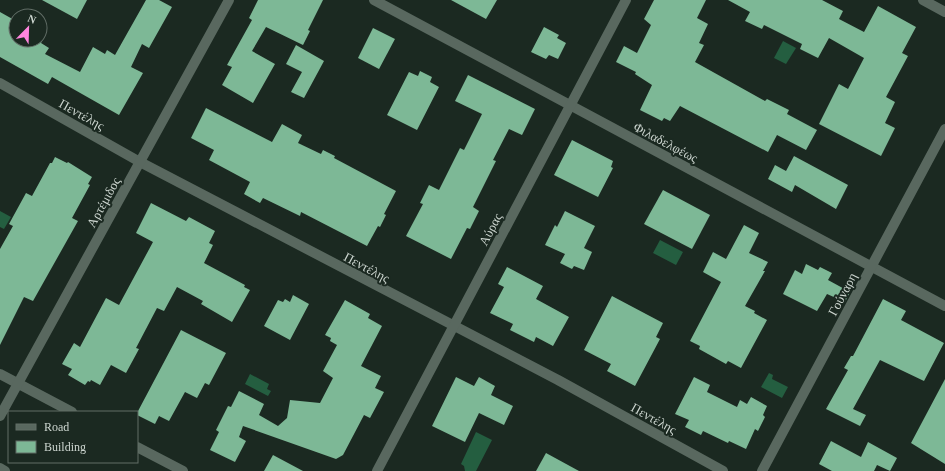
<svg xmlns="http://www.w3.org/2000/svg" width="945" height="471" viewBox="0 0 945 471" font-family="Georgia,serif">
	<rect width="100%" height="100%" fill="#1b2921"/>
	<g fill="#245e40">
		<path d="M783 41 796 48 786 64 774 58Z"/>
		<path d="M0 211 11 217 4 229 0 227Z"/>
		<path d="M660 240 683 252 676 265 653 253Z"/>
		<path d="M769 373 773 375 772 379 788 387 782 398 761 387Z"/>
		<path d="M250 374 269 384 267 389 271 391 268 396 245 384Z"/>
		<path d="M476 432 492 440 476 471H465L464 466 461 464Z"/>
	</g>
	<g fill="#7db896">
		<path d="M42 0H87L77 19Z"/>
		<path d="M146 0H159L172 7 149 48 142 44 131 67 143 73 119 115 52 77 48 84 0 57V12L16 21V40H40V35L44 37 41 43 49 48 45 54 80 72 93 47 105 54 107 50 115 55Z"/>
		<path d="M258 0H323L308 30 310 31 303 45 266 27 252 51 275 64 253 103 222 85 232 67 227 65 252 20 249 18Z"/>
		<path d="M451 0H497L486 19Z"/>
		<path d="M654 0H706L697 18 708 24 699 43 704 45 695 62 765 101 767 99 789 110 787 114 817 130 806 150 777 135 768 152 680 106 670 121 664 118 662 121 640 110 652 85 635 74 636 72 616 62 624 46 637 53 651 25 644 19Z"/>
		<path d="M728 0H822L843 11 839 19 864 32 878 6 916 27 902 53 908 56 886 97 895 102 885 123 895 128 881 156 819 124 839 84 848 89 864 58 829 38 818 58 800 49 802 44 764 25 762 29 745 21 750 12Z"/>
		<path d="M544 27 559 35 557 38 566 43 558 59 549 55 546 59 531 52Z"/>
		<path d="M373 28 395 39 379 69 358 58Z"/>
		<path d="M296 45 324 61 304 98 291 92 302 72 286 64Z"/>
		<path d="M420 71 432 77 430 82 439 87 417 130 387 115 409 72 418 76Z"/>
		<path d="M468 75 535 109 522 135 509 129 493 160 496 161 473 207 479 211 470 229 467 228 451 259 406 236 423 204 420 203 429 185 439 190 460 148 464 150 482 114 455 101Z"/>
		<path d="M206 108 272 142 282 124 302 135 298 143 321 154 323 150 335 156 334 158 396 191 384 214 386 215 380 227 378 226 367 246 301 212 300 216 263 198 260 203 244 194 250 182 209 160 214 150 191 138Z"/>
		<path d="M572 140 613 161 611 167 613 168 598 197 554 175Z"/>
		<path d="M794 156 848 185 836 209 795 185 792 192 768 179 775 165 786 171Z"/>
		<path d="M55 157 67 163 68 162 92 177 88 184 90 185 72 218 78 221 33 301 24 297 0 345V249L13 226 9 224 26 193 32 196 50 163H52Z"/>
		<path d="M663 190 710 215 692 249 644 224Z"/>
		<path d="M151 203 186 221 189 217 215 231 209 243 213 245 204 263 245 285 244 287 250 290 232 322 201 304 203 301 177 287 164 311 157 308 136 348 139 349 126 373 111 365 100 385 91 380 90 382 88 381 85 385 68 375 72 369 62 364 74 343 80 347 106 298 119 305 153 242 136 233Z"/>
		<path d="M565 211 595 226 584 248 592 252 584 270 574 266 572 269 560 263 565 254 545 245 555 225 557 227Z"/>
		<path d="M744 225 759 233 749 253 768 262 763 271H765L745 306 755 311 754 313 767 320 741 368 728 361 726 364 699 349 700 346 690 341 721 282 703 272 713 252 726 259Z"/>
		<path d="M806 264 818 270 820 267 832 273 828 280 850 292 845 302 827 294 817 311 783 294 795 270 802 274Z"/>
		<path d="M507 267 543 286 536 299 569 317 553 346 536 337 534 342 510 330 513 324 490 313 504 287 498 284Z"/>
		<path d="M293 295 309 304 290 340 264 326 278 300 283 302 285 299 290 302Z"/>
		<path d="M612 296 663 323 656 337 660 339 635 386 607 371 611 364 584 350Z"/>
		<path d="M883 299 906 311 901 320 944 343 924 381 880 360 853 409 866 415 860 426 826 409 848 370 844 368 851 356H853Z"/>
		<path d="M345 300 370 314 368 318 382 326 361 366 381 376 375 388 384 392 370 418 364 415 343 455 336 459 243 426 239 437 246 441 235 462 210 450 219 432 216 430 228 406 231 407 239 391 264 404 259 415 278 426 287 418 290 400 320 403 333 378 323 371 337 345 330 341 331 338 325 335Z"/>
		<path d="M181 330 226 353 209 385 205 383 197 398 185 392 169 421 159 416 155 424 137 415V413Z"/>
		<path d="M456 377 474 386 479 377 495 386 491 395 513 406 504 425 479 413 465 442 432 426Z"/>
		<path d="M694 377 710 385 707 392 737 407 740 400 747 404 751 397 767 406 763 415 765 417 758 431 755 429 746 449 729 441 728 443 703 431 701 435 685 427 689 420 675 414Z"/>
		<path d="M945 379V464L911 443Z"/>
		<path d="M831 441 861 457 868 442 897 458 890 471 877 465 874 471H832L819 464Z"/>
		<path d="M546 453 579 471H536Z"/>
		<path d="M273 455 303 471H264Z"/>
	</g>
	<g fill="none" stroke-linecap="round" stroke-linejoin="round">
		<g stroke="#59685f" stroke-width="10">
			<path d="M374 0 945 306"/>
			<path d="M923 0 945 12"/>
			<path d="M0 83 140 162 558 380 723 471"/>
			<path d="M0 374 72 412"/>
			<path d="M0 416 229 0"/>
			<path d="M137 447 183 471"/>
			<path d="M0 468 5 471"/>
			<path d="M377 471 626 0"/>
			<path d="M762 471 945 129"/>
		</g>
	</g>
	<g text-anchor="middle" stroke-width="4" stroke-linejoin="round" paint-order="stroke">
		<g font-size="13" fill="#ccd5cf" stroke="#1b2921">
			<text transform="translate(82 114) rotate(29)" y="5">Πεντέλης</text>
			<text transform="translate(666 142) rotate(28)" y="5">Φιλαδελφέως</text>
			<text transform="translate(103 202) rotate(-61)" y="5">Αρτέμιδος</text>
			<text transform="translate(490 229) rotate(-62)" y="5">Αύρας</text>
			<text transform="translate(367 267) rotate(28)" y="5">Πεντέλης</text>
			<text transform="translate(842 294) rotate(-62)" y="5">Γούναρη</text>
			<text transform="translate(654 418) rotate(29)" y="5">Πεντέλης</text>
		</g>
	</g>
	<rect x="8" y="411" width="130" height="52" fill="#1b2921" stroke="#626e67"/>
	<rect x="16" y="424" width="20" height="6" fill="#59685f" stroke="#626e67"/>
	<text x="44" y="431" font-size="12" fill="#ccd5cf">Road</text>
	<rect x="16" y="441" width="20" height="12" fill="#7db896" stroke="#626e67"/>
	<text x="44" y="451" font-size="12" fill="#ccd5cf">Building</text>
	<g transform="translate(28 28) rotate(23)"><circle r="19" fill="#1b2921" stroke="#626e67"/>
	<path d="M0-3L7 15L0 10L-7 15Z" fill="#ff85de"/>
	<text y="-6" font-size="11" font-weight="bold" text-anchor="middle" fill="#ccd5cf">N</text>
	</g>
</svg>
